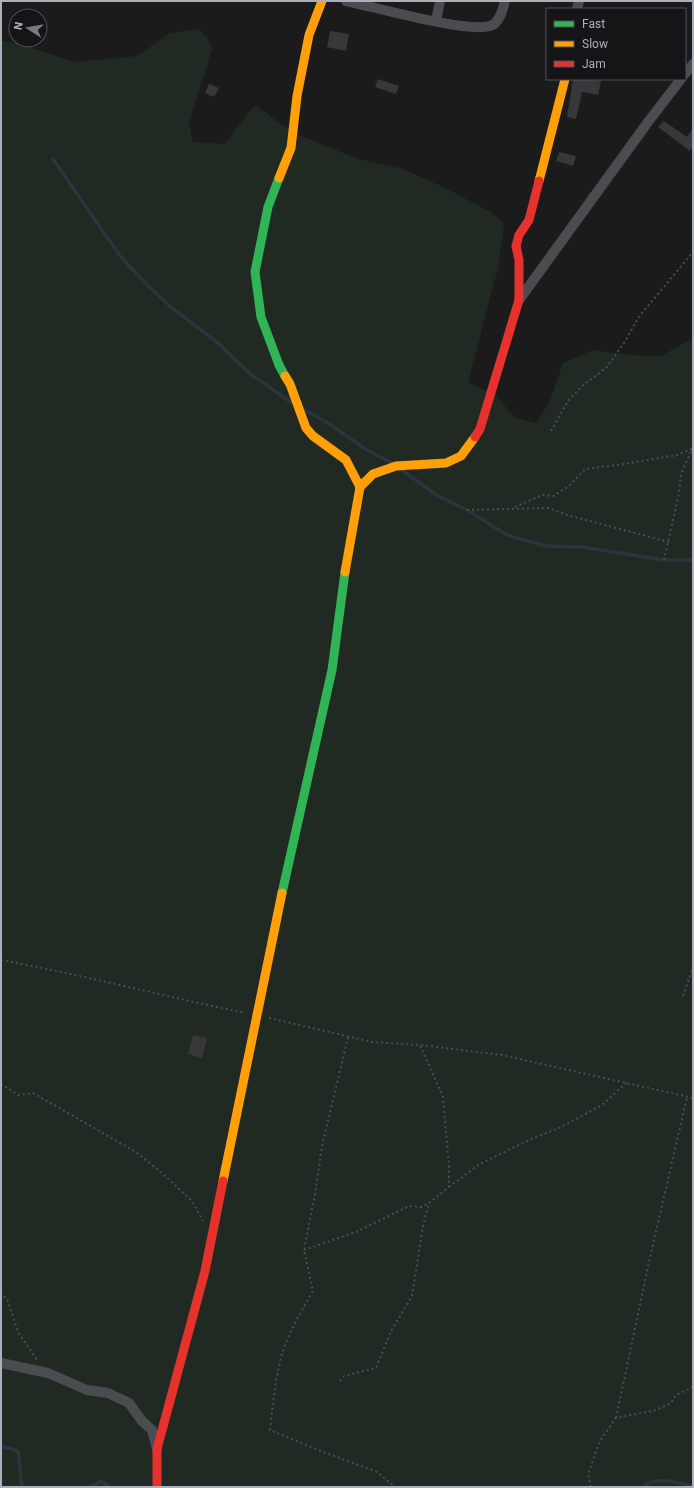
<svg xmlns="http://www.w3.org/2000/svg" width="694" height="1488" viewBox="0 0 694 1488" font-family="Roboto,sans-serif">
	<rect width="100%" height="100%" fill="#1b1b1c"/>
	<path fill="#212923" d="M200 29 213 47 189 123 193 142 224 144 255 105 294 133 358 159 403 169 443 187 491 212 504 224 499 264 468 382 495 395 516 418 536 423 549 403 563 363 593 350 629 355 661 356 693 338V1487H1V41L16 43 75 62 137 56 170 33Z"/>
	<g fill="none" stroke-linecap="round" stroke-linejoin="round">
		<g stroke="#2d343e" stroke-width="3.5">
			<path d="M53 159 120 256 146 284 171 307 219 344 250 374 291 402"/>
			<path d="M303 409 331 425 365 449 392 463"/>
			<path d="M402 470 438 496 467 510 507 535 545 546 582 547 664 560H693"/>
			<path d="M1 1446 18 1451 22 1487"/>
			<path d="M90 1487 101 1481 110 1487"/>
			<path d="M644 1487C655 1475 679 1482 693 1487"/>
		</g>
	</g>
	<g fill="#38383a">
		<path d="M330 31 349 34 346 51 327 47Z"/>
		<path d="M378 79 399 86 396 94 375 87Z"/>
		<path d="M573 79H592L601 81 598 95 582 92 576 119 567 117Z"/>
		<path d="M209 84 219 88 214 97 205 93Z"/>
		<path d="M664 121 687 137 693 128V146L690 151 658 127Z"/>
		<path d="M559 152 576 156 573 166 556 161Z"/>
		<path d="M193 1035 207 1038 202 1058 188 1054Z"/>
	</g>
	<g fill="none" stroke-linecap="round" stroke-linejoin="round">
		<g stroke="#4c4c51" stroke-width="2" stroke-dasharray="2 3" stroke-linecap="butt">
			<path d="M551 431 568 401 582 386 607 367 626 340 638 318 693 252"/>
			<path d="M515 507 542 495 553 496 569 486 585 469 624 464 677 455 692 449"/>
			<path d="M467 510 549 508 567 515 669 542"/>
			<path d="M664 560 679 493 681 474 693 447"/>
			<path d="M1 960C83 975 163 996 245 1013"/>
			<path d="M683 996 693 967"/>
			<path d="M269 1018 372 1042 420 1045 502 1055 693 1098"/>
			<path d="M348 1037 322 1146 315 1194 304 1250 313 1291C301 1311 289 1332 282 1354 275 1379 273 1404 270 1430L313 1448 377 1472 395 1487"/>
			<path d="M1 1084 18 1095 33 1093 136 1152 162 1173 192 1201 203 1221"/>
			<path d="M449 1187 478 1165 531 1139 559 1128 602 1105 626 1083"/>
			<path d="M304 1250 356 1232 409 1206 421 1207 429 1203 449 1187V1167L443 1097 420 1045"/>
			<path d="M1 1292 8 1301 18 1332 37 1360"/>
			<path d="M340 1381 344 1376 376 1368 391 1331 412 1296 423 1226 429 1203"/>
			<path d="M616 1418 649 1262 687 1097"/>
			<path d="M591 1487 588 1474 600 1441 616 1418 656 1410 671 1403 676 1395 693 1387"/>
		</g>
		<g stroke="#4b4c4f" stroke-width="10">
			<path d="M346 1C375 7 466 33 490 26 499 24 503 9 505 1"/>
			<path d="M577 9 579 1"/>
			<path d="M436 21 440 1"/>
			<path d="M685 74 693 64"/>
			<path d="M519 300 648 122 681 79"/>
			<path d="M1 1363 48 1373 87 1390 108 1393 129 1403 142 1421 152 1430 157 1449"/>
		</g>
		<g stroke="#30b455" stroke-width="9">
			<path d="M279 178 268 207 255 272 261 317 279 365 285 376"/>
			<path d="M282 893 332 670 345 572"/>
		</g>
		<g stroke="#ff9f0a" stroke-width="9">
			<path d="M279 178 291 148 297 96 309 35 322 1"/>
			<path d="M539 181 565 79"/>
			<path d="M285 376 290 384 306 428 313 436 346 460 360 487"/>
			<path d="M345 572 360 487 373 474 396 466 446 463 461 456 475 437"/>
			<path d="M223 1181 282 893"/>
		</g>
		<g stroke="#e5322d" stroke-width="9">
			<path d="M475 437 480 429 519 300V260L516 246 519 235 529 220 539 181"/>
			<path d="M157 1487V1449L205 1271 223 1181"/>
		</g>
	</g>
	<rect width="694" height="1488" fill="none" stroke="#acafbc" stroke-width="4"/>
	<rect x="546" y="8" width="140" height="72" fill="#151518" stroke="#51535a"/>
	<rect x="554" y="21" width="20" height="6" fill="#30b455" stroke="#51535a"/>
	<text x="582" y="28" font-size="12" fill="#acafbc">Fast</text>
	<rect x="554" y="41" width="20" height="6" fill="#ff9f0a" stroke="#51535a"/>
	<text x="582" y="48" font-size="12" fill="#acafbc">Slow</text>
	<rect x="554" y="61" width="20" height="6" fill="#e5322d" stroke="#51535a"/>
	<text x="582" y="68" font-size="12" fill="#acafbc">Jam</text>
	<g transform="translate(28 28) rotate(282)"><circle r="19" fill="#151518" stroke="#51535a"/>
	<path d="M0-3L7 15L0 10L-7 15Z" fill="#797b84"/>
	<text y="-6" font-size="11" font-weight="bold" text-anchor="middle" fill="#acafbc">N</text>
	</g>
</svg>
